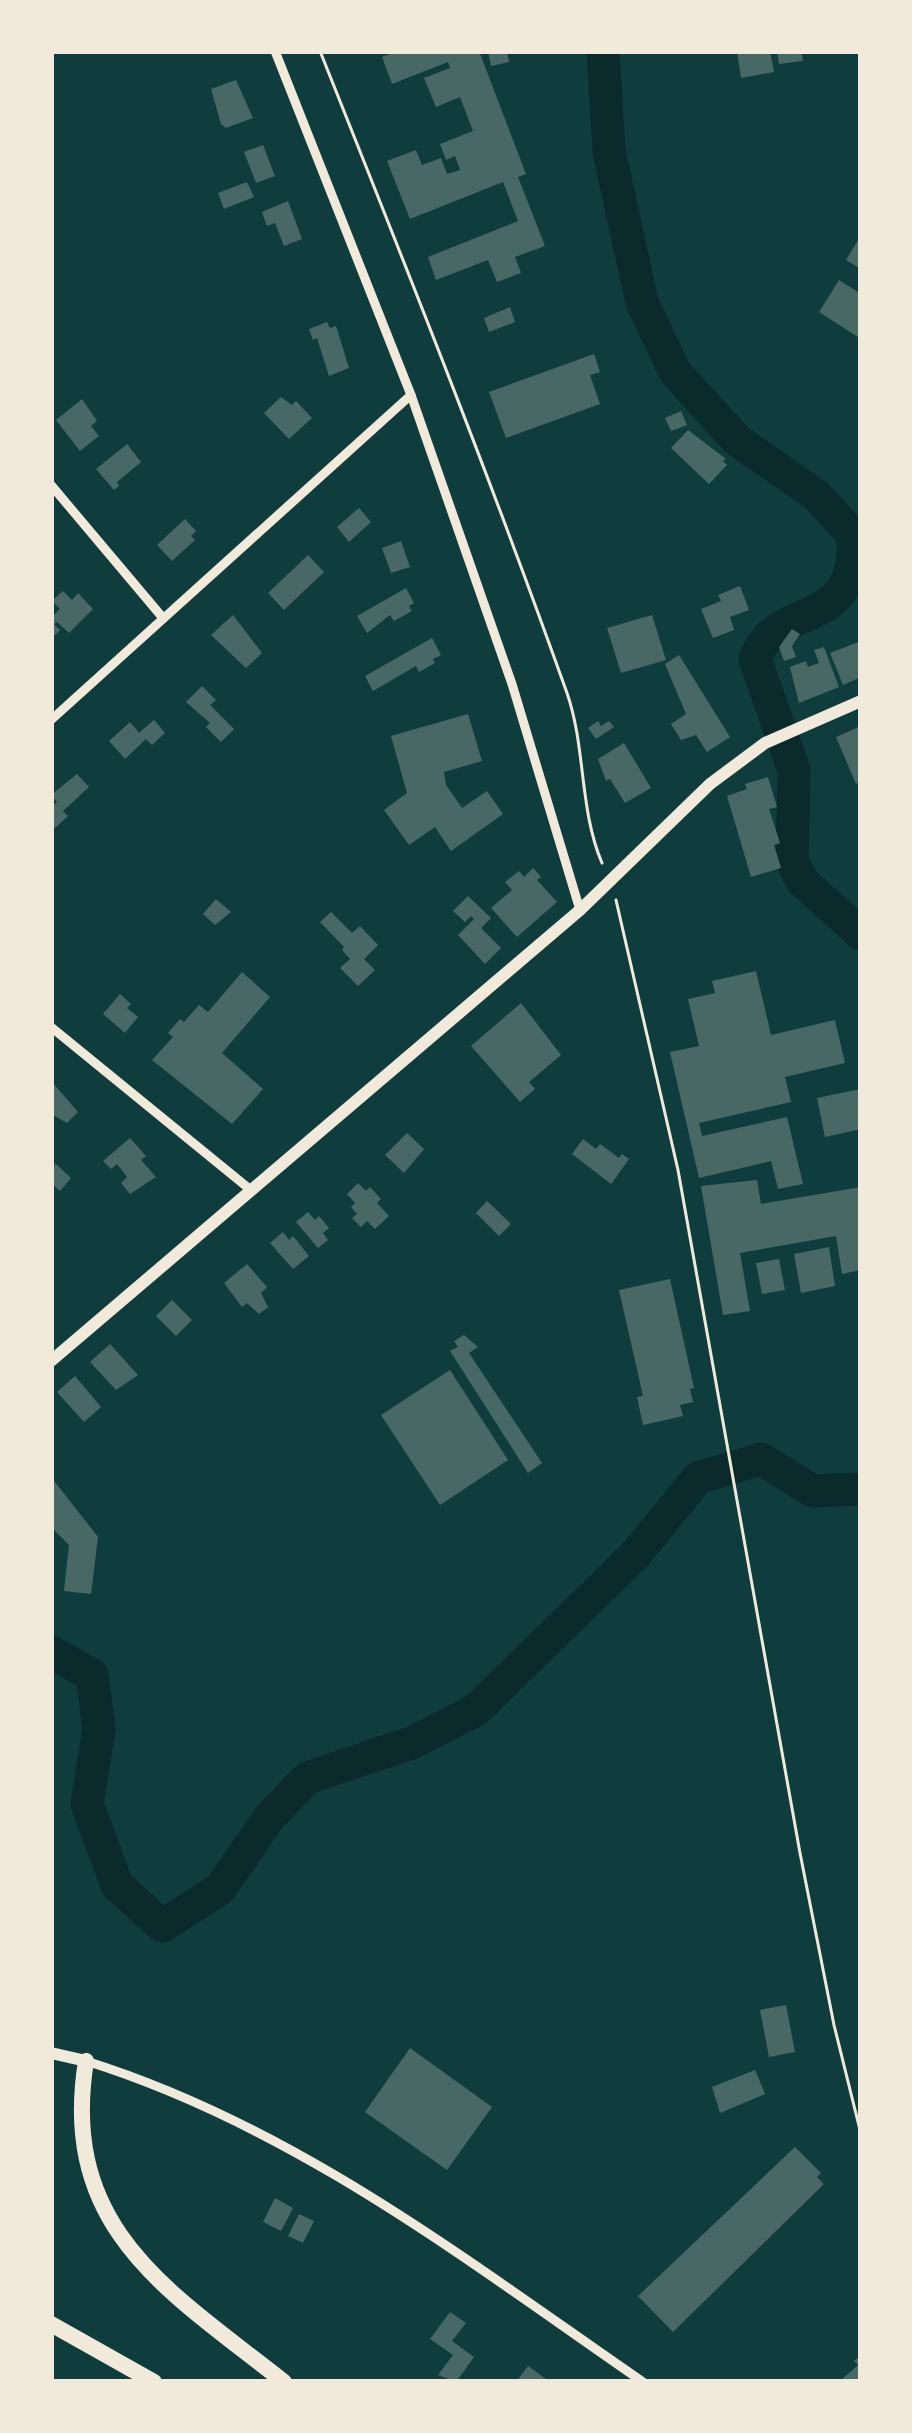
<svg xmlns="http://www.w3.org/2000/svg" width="912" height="2433" viewBox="0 0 912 2433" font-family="Raleway,sans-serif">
	<rect width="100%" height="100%" fill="#0f3d3e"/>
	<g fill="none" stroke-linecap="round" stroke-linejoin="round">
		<g stroke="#0a2a2b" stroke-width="33">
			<path d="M603 51 609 151 642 302 675 372 738 441 816 495 853 535C858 636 777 597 755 659L794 770 792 861 802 881 861 934"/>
			<path d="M51 1652 92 1675 99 1729 87 1804 117 1885 162 1926 220 1889 269 1818 307 1778 414 1742 476 1710 635 1555 698 1478 761 1459 813 1491 861 1489"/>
		</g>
	</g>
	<g fill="#486865">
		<path d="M398 51H479L526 174 518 177 545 246 515 257 521 273 497 282 488 260 436 280 428 257 518 221 503 182 410 219 387 161 416 150 422 165 441 158 447 174 460 170 455 156 446 160 440 144 473 131 460 97 436 107 424 78 450 68 448 62 392 84 382 57Z"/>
		<path d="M488 51H507L509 62 491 66Z"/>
		<path d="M737 51H770L774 72 741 78Z"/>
		<path d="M777 51H801L803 61 779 64Z"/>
		<path d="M236 80 253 118 226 128 221 124 211 89Z"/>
		<path d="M263 145 275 176 256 183 244 152Z"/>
		<path d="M247 182 254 197 224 209 218 193Z"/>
		<path d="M288 201 302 239 284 246 275 223 267 226 262 212Z"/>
		<path d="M861 235V269L846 260Z"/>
		<path d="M839 280 861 294V339L819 312Z"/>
		<path d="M510 307 515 322 489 332 484 318Z"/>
		<path d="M327 322 330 328 336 326 349 368 329 376 317 338 313 340 309 329Z"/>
		<path d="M594 354 600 372 590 375 600 404 506 438 489 392Z"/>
		<path d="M281 397 292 405 296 401 312 418 289 439 264 413Z"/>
		<path d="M82 399 97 421 91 426 99 436 80 451 56 420Z"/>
		<path d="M681 411 687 425 671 431 665 418Z"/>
		<path d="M688 430 726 459 723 461 727 465 709 484 671 448Z"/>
		<path d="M127 444 141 462 117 482 119 486 114 490 96 469Z"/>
		<path d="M359 508 371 522 349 542 337 527Z"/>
		<path d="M185 519 196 531 191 536 195 540 172 561 157 545Z"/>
		<path d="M401 541 410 567 391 573 382 548Z"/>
		<path d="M308 555 324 572 284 610 268 593Z"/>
		<path d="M740 586 749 610 730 617 734 630 713 638 701 609 721 601 718 595Z"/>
		<path d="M406 588 414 603 409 606 412 611 394 621 390 615 367 633 357 616Z"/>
		<path d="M63 591 72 600 78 593 93 609 69 633 57 622 54 624 60 630 51 639V618L60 609 52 601Z"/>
		<path d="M233 615 262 653 246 668 211 635Z"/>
		<path d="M652 615 666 660 621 673 607 628Z"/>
		<path d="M792 629 800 634 792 646 796 657 784 661 779 647Z"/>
		<path d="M432 638 441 655 433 659 435 663 419 672 416 666 373 691 365 676Z"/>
		<path d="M861 641V677L843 685 830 653Z"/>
		<path d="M824 647 839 687 799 703 790 667 806 661 808 667 819 663 814 650Z"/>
		<path d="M679 655 730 737 707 752 696 735 681 740 671 724 686 714 665 664Z"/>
		<path d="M202 686 216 700 210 705 234 729 221 742 206 727 210 723 186 702Z"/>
		<path d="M468 714 482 761 444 772 446 785 462 808 487 791 503 814 451 851 435 827 409 845 384 810 407 793 391 736Z"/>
		<path d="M154 720 165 733 152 745 146 739 125 759 109 741 130 722 139 733Z"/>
		<path d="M598 721 601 726 609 721 614 727 596 739 588 728Z"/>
		<path d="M861 726V781L856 784 836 737Z"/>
		<path d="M624 743 651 788 625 803 610 779 606 781 598 759Z"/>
		<path d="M77 774 89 787 63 811 68 816 55 828 51 823V807L57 802 51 795Z"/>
		<path d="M768 777 777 807 769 809 780 843 774 845 781 868 751 877 727 796 747 789 745 784Z"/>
		<path d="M533 868 541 877 537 880 557 902 517 937 491 908 512 890 505 882 519 871 524 877Z"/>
		<path d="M468 896 491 918 481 928 501 948 485 964 458 935 474 919 471 916 465 922 453 911Z"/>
		<path d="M216 899 231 912 215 925 203 914Z"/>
		<path d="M331 912 352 933 360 926 378 945 364 959 375 970 358 986 340 968 350 959 342 950 344 947 320 922Z"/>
		<path d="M756 971 771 1035 835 1020 845 1063 785 1077 791 1102 699 1123 702 1136 787 1117 803 1184 778 1189 771 1161 699 1178 670 1052 699 1046 688 999 715 993 712 981Z"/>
		<path d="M242 972 270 997 222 1053 263 1089 232 1124 152 1060 173 1037 168 1033 180 1019 184 1022 199 1005 208 1012Z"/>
		<path d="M120 994 131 1004 127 1008 138 1017 125 1033 103 1014Z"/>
		<path d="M521 1003 561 1055 529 1082 535 1089 520 1102 471 1046Z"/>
		<path d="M53 1083 78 1112 67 1123 51 1114Z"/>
		<path d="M861 1089V1129L825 1137 817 1098Z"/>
		<path d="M407 1133 424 1149 404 1173 385 1155Z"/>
		<path d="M130 1138 146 1156 141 1160 156 1177 130 1194 121 1183 127 1177 117 1164 111 1169 103 1161Z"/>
		<path d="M583 1139 596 1149 600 1144 619 1158 622 1154 629 1159 611 1184 572 1154Z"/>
		<path d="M55 1163 71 1178 60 1191 51 1183Z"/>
		<path d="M757 1180 761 1204 861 1187V1270L842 1274 836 1236 740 1253 750 1311 723 1315 701 1186Z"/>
		<path d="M358 1183 366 1191 370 1187 381 1199 377 1203 389 1216 375 1229 367 1221 361 1227 352 1218 357 1214 351 1207 355 1203 347 1194Z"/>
		<path d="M487 1201 511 1224 499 1236 476 1213Z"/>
		<path d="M308 1212 315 1220 319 1216 329 1228 323 1233 328 1240 318 1248 296 1222Z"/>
		<path d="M283 1232 289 1240 293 1236 309 1256 293 1269 270 1243Z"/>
		<path d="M829 1247 835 1286 801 1293 794 1254Z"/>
		<path d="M779 1259 785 1290 762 1294 756 1263Z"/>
		<path d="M247 1264 267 1287 261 1293 268 1307 259 1314 247 1303 242 1307 224 1283Z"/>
		<path d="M670 1279 694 1388 690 1389 693 1402 680 1405 683 1416 643 1425 637 1397 643 1396 619 1290Z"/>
		<path d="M172 1300 192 1320 176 1336 156 1316Z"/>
		<path d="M464 1335 478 1347 469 1353 542 1463 528 1473 450 1351 458 1347 454 1341Z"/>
		<path d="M110 1344 138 1375 116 1390 90 1362Z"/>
		<path d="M450 1370 508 1460 440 1505 381 1415Z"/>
		<path d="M75 1376 101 1407 84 1422 57 1392Z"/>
		<path d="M51 1477 98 1537 91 1594 64 1591 69 1545 52 1528Z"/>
		<path d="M786 2005 795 2052 769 2057 760 2010Z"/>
		<path d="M410 2048 492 2107 447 2170 365 2112Z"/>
		<path d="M755 2070 765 2094 720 2113 712 2087Z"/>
		<path d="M795 2147 821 2173 817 2177 824 2184 673 2332 638 2296Z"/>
		<path d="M275 2198 293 2208 281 2231 263 2222Z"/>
		<path d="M299 2214 314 2221 303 2243 288 2236Z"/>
		<path d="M450 2312 466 2323 452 2341 474 2357 456 2382 438 2375 453 2355 430 2339Z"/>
		<path d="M861 2355V2382H839L858 2365 854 2361Z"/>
		<path d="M528 2366 546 2379 543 2382H516Z"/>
	</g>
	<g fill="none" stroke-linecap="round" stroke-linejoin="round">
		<g stroke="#f1e9da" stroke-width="3">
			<path d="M320 51C405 264 490 477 567 693 586 748 579 809 602 863"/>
			<path d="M616 900 678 1170 800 1853 834 2025 861 2134"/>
		</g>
		<g stroke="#f1e9da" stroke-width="9">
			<path d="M275 51 411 395 512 684 580 910"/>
			<path d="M51 485 163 618"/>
			<path d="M51 720 411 395"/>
			<path d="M51 1027 252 1191"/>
			<path d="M86 2061C294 2126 466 2260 643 2382"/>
		</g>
		<g stroke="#f1e9da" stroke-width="12">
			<path d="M51 1361 580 910 710 784 765 743 861 701"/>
			<path d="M51 2053 86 2061"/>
		</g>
		<g stroke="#f1e9da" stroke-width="16">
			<path d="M86 2061C59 2229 169 2291 284 2382"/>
			<path d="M51 2324 154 2382"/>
		</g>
	</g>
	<rect width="912" height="2433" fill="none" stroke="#f1e9da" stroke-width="108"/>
</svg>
